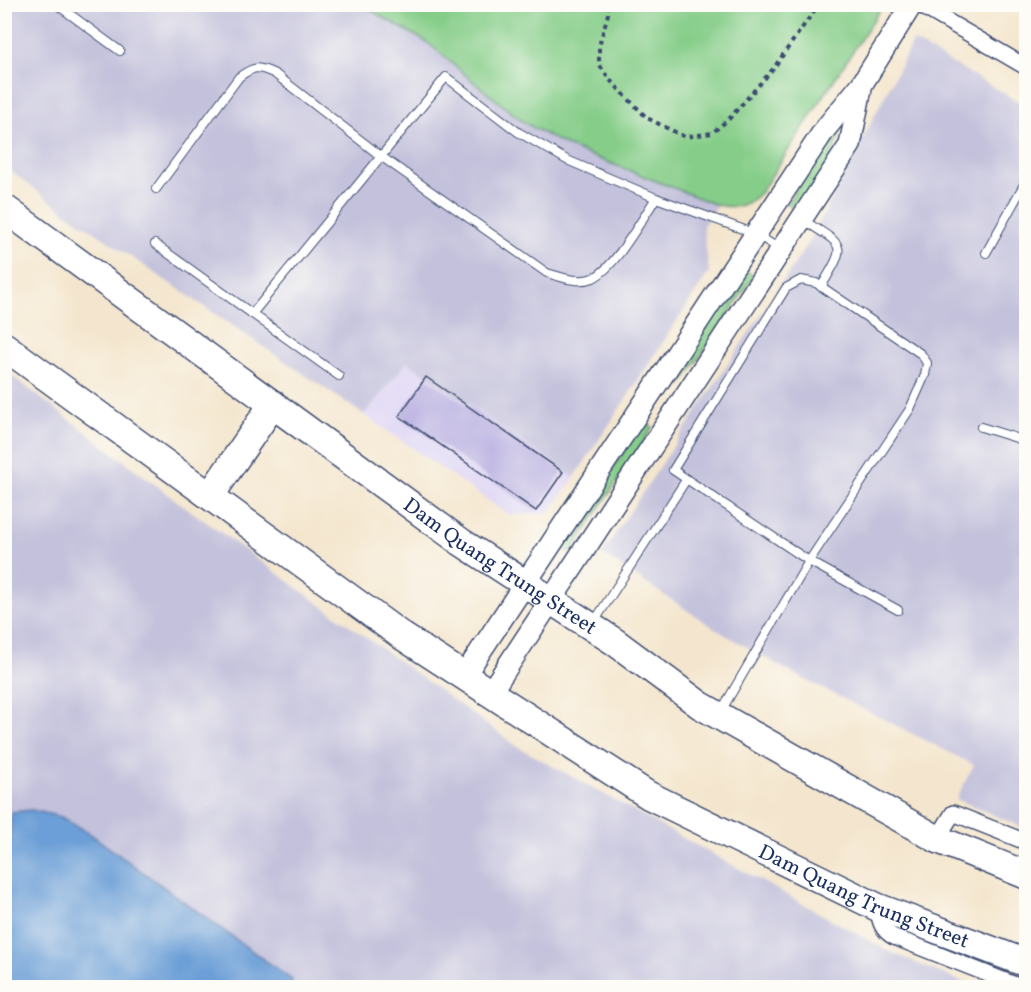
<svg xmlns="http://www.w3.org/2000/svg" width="1031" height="992" viewBox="0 0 1031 992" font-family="Vollkorn,serif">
	<rect width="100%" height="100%" fill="#fdfcf7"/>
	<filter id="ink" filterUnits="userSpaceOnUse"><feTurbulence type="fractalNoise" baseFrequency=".0167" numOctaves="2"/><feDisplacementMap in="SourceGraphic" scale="12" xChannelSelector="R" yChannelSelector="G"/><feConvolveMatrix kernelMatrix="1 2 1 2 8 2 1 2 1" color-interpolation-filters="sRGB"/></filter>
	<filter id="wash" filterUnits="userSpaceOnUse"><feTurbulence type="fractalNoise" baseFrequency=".008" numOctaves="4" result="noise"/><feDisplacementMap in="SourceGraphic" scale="24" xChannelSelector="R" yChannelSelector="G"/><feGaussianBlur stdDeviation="1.35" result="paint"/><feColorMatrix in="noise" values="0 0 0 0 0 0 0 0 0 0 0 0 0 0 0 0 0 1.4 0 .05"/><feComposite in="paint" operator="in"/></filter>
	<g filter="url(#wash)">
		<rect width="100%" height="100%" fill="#f4e6ce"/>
		<path fill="#ded5f5" d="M407 362 574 478 549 513 509 515 364 415Z"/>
		<g fill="#c3c1db">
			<path d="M5 5H361L427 42 476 84 525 123 569 147 717 205 703 226 709 272 574 478 407 362 364 415 65 212 5 167Z"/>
			<path d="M913 41 1026 106V829L956 799 974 765 790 672 717 630 602 554 811 239Z"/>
			<path d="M4 370 173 498 518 747 890 952 974 987H5Z"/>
		</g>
		<g fill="#86cd89" stroke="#507e74" stroke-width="1.5">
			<path d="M361 5H883L761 192C748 206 735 209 717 205L569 147 525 123 476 84 427 42Z"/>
			<path d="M848 112 830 160 797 210H794L787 203Z"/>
			<path d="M742 268 754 276 681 385 672 379Z"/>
			<path d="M644 421 653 427 571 552H568L561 546Z"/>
		</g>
		<path fill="#6c9fd7" stroke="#44679a" stroke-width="1.5" d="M32 810 61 817 90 834 292 980 291 987H5L4 856 11 842V812Z"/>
		<g id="blocks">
			<path fill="#b7aee1" d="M426 377 563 472 536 511 399 416Z"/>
		</g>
	</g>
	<g filter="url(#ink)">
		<use href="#blocks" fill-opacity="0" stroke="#3c4a6f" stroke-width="1.5"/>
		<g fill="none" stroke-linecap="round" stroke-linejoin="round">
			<defs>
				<g id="lane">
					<path d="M56 4 120 51"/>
					<path d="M156 189 239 77C254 66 258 66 275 74L382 157 547 273C561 277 578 284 593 278 615 268 642 219 656 198"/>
					<path d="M803 220C845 247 848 242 821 287"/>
					<path d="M155 244 339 376"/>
					<path d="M986 253 1026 181"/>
					<path d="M252 314 446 77 518 132 567 160 656 198 756 234 781 250"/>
					<path d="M981 427 1026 441"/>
					<path d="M594 622 686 480"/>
					<path d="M720 713 809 561 910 409 925 375 927 363 921 354 816 283 801 280 786 288 673 470 809 561 898 610"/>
				</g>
				<g id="street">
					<path d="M918 4 1026 67"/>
					<path d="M937 839 953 813 1026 842"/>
					<path d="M877 907C880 921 881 930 894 937L1023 988"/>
				</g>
				<g id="secondary">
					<path d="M464 676 825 129 862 84 912 4"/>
					<path d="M490 693 850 145 861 88"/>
				</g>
				<g id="highway">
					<path id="s1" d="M4 208 461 542 615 642 700 705 937 839 1026 875"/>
					<path id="s2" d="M4 346 402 636 648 795 877 907 1026 963"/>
					<path d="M210 496 273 404"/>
				</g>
			</defs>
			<use href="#lane" stroke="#3c4a6f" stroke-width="10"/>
			<use href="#street" stroke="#3c4a6f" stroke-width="18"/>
			<use href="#secondary" stroke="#3c4a6f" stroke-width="24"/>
			<use href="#highway" stroke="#3c4a6f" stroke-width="30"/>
			<path stroke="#3c4a6f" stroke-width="4" stroke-dasharray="4.5 4.5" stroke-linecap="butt" d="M608 4V14L599 46V64L608 78 647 118 685 137 712 133 729 119 773 69 819 4"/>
			<use href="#lane" stroke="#fff" stroke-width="8"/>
			<use href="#street" stroke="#fff" stroke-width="15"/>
			<use href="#secondary" stroke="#fff" stroke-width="21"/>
			<use href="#highway" stroke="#fff" stroke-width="27"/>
		</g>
	</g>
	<g text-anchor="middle" stroke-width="4.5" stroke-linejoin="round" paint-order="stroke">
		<g font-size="21" fill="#1b2f5e" stroke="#fdfcf7">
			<text dy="7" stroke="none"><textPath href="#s1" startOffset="612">Dam Quang Trung Street</textPath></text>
			<text dy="7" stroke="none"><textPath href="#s2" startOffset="1024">Dam Quang Trung Street</textPath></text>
		</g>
	</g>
	<rect width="1031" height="992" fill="none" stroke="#fdfcf7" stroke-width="24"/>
</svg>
